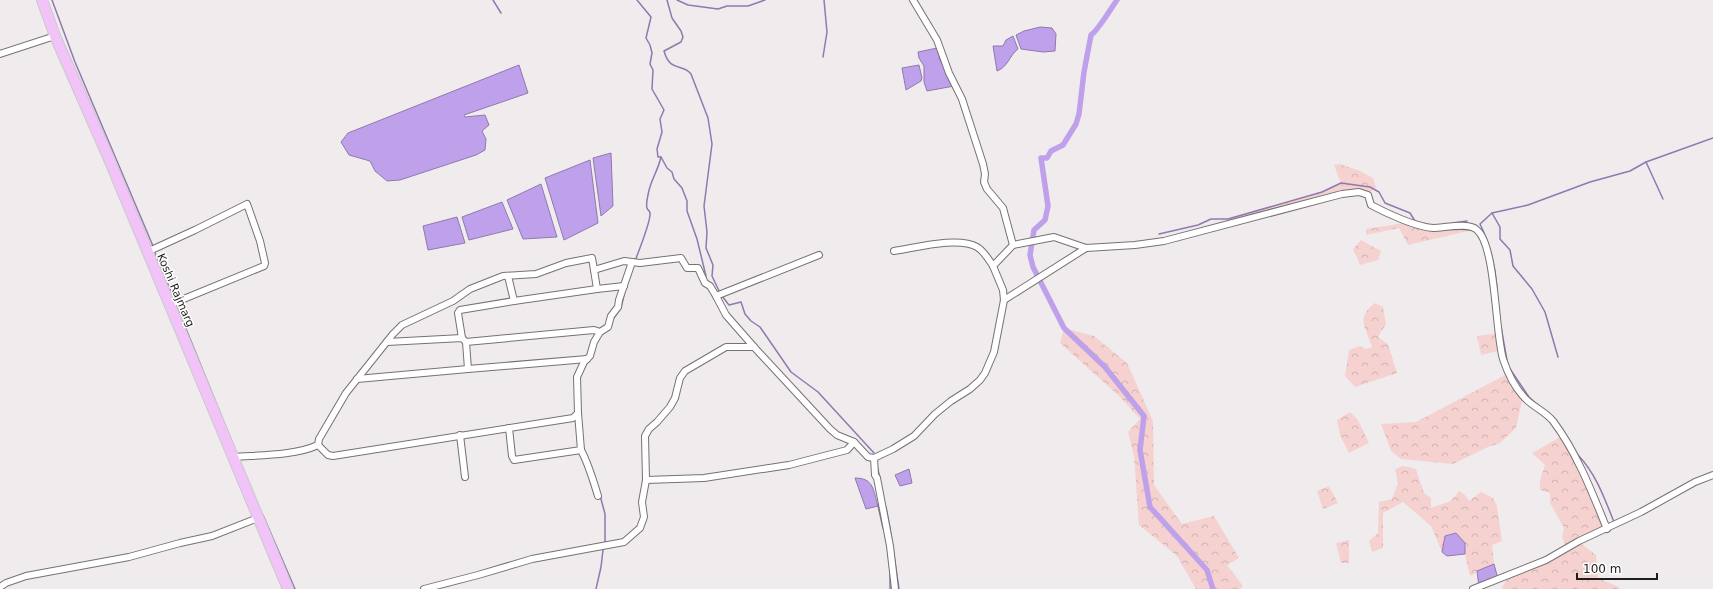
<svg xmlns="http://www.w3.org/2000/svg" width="1713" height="589" viewBox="0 0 1713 589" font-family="'DejaVu Sans',sans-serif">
	<defs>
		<pattern id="forest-crowns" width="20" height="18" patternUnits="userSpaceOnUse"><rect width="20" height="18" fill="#f5d1d0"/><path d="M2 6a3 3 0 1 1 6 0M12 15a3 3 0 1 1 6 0" fill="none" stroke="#d2b3b2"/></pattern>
	</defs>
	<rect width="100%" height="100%" fill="#f0ecee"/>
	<g fill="url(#forest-crowns)">
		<path d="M1340 164 1360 171 1373 178 1376 187 1368 195 1359 192 1230 223 1228 219 1322 192 1341 183 1334 165Z"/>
		<path d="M1410 222 1431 228 1477 229 1408 245 1399 228 1366 235V229Z"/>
		<path d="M1361 240 1381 251 1378 260 1360 265 1353 249Z"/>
		<path d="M1375 303 1383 307 1386 324 1378 337 1388 344 1397 373 1355 387 1345 376 1349 350 1360 346 1365 349 1372 347C1366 327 1355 318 1375 303Z"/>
		<path d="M1064 328 1094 336 1127 363 1153 421 1154 485 1182 524 1214 516 1239 558 1227 565 1243 586 1240 589H1196L1177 556 1139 525 1134 456 1128 432 1140 419 1119 396 1060 343Z"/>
		<path d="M1499 333 1502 350 1481 355 1477 336Z"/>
		<path d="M1509 373 1523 396 1516 428 1500 443 1488 447 1453 464 1401 459 1391 451 1381 424 1416 422Z"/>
		<path d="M1350 412 1358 420 1369 443 1349 453 1340 435 1337 420Z"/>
		<path d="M1562 436 1607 529 1579 542 1596 555 1598 578 1619 587V589H1501L1510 574 1567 549 1562 537 1564 528 1550 503V493L1540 490V481L1545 465 1532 453Z"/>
		<path d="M1403 466 1416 469 1424 493 1431 498V508L1451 501 1459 491 1465 495 1469 501 1481 492 1493 498 1497 506 1502 541 1492 545 1494 564 1470 576 1465 554V543L1456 533 1445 536 1442 552 1431 526 1403 502 1383 513V548L1372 552 1369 541 1378 533 1379 502 1392 499 1398 483 1395 469Z"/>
		<path d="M1329 486 1338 503 1323 509 1317 491Z"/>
		<path d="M1349 540V563H1341L1336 543Z"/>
	</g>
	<g fill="#bfa1eb" stroke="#8f79ae">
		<path d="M1040 27 1052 28 1056 34 1055 51 1043 52 1021 49 1016 35 1024 31Z"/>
		<path d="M1013 36 1018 49C1009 56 1008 67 997 71L993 46H1003L1006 40Z"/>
		<path d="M937 48 940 53 939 58 954 86 927 91 924 82V66L919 58 918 52Z"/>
		<path d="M519 65 528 93 464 115 465 117 485 115 489 125 482 131 486 139 485 150 476 155 400 180 387 181 375 171 370 161 349 155 341 142 348 133Z"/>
		<path d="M919 65 922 78 921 81 906 90 902 68Z"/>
		<path d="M611 153 613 206 601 216 593 158Z"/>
		<path d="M590 160 598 223 564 240 545 178Z"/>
		<path d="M541 184 557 237 523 239 507 200Z"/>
		<path d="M502 202 513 229 469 240 462 217Z"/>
		<path d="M457 217 465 243 428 250 423 226Z"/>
		<path d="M909 469 912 483 900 486 895 475Z"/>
		<path d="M855 478C874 478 873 490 878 506L866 509Z"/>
		<path d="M1456 533 1465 543V554L1447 556 1442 552 1445 536Z"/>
		<path d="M1494 564 1498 579 1479 587 1477 571Z"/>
	</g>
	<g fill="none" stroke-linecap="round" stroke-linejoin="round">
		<g stroke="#8f79ae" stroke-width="1.5">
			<path d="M52 0 75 62 153 246"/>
			<path d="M493 0 501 13"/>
			<path d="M667 0 672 18 681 31 683 37 681 42 664 51C670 73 683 63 691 74L708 118 712 144 704 206 707 232 706 248 713 265 712 276 720 293"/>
			<path d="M677 0 688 5 718 9 727 6H748L765 0"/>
			<path d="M823 57 827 32 824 0"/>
			<path d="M661 157 667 168 672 172 674 179 682 188 687 201V211L697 239 706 276"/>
			<path d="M1646 162 1663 199"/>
			<path d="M1492 213 1500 227V239L1510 250 1513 266 1532 289 1545 312 1558 357"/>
			<path d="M1453 223 1467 221"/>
			<path d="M1159 234 1198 225 1211 219H1228L1322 192 1341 183 1370 187 1379 192 1385 203 1410 213 1415 221 1427 224"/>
			<path d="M154 251 175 301"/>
			<path d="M635 261C638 253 651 221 650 213 649 209 648 211 647 208 646 204 647 199 648 195 650 181 658 171 661 157H658L657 149 662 132 660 119 664 110 652 89 653 70 650 64 652 53 650 45 646 38 651 17 637 0"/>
			<path d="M629 280 634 264"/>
			<path d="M1497 287C1495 265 1490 244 1480 224L1492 213 1528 205 1590 182 1630 171 1646 162 1713 138"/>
			<path d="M722 296 729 305 741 302 745 314 751 321 760 327 791 372 818 392 874 453"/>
			<path d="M176 304 234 447"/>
			<path d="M613 319 621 308 625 291"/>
			<path d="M1501 327 1508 366 1529 397 1535 403"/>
			<path d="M1578 455C1596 474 1604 497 1614 522"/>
			<path d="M877 466 880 478"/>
			<path d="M597 484 605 514V542"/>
			<path d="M878 506 883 528"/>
			<path d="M886 507 890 528 899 589"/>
			<path d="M263 515 295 589"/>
			<path d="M596 589 601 567 603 550"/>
			<path d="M890 589V571"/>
		</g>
		<path stroke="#bfa1eb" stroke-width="5.5" d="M1117 0C1112 7 1097 32 1091 35L1084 72 1079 114 1076 124 1063 145 1051 151 1047 158H1041L1048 206 1045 220 1034 230 1030 255 1033 267 1064 328 1105 367 1144 416 1140 450 1150 507 1207 570 1213 589"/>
		<defs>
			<g id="street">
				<path d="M0 54 55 36"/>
				<path d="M1013 245 1054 237 1086 248 1135 245 1164 241 1342 194 1359 192 1368 195 1371 205C1386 213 1416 227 1433 228 1444 228 1469 222 1477 230 1496 246 1495 332 1503 359 1507 371 1514 386 1523 396 1531 406 1545 411 1553 421 1577 453 1592 492 1607 529"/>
				<path d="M894 251C915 248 958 236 977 247 984 251 989 260 993 266"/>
				<path d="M147 252 195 230 247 204 260 241 265 263 264 266 169 305"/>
				<path d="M597 289 624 286"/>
				<path d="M716 296 819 255"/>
				<path d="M1004 300 1086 248"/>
				<path d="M514 301 597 289 594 270"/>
				<path d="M462 338 458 313 460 310 514 301 508 276"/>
				<path d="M387 342 462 338 466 342 594 330 600 332"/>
				<path d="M466 342 468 369 587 359"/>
				<path d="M357 379 468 369"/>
				<path d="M509 428 512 456 514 460 581 450 578 413"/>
				<path d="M460 435 465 477"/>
				<path d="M318 445 328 455 333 456 573 418 578 413 577 377 584 362 590 356 594 342 600 332 608 327 611 316 618 307 619 300 632 262"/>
				<path d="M581 450C589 465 593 480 598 496"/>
				<path d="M233 457C259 455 294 456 318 445L319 439 346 393 393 334 402 325 453 301 470 289 503 276 536 274 566 263 592 258 594 270 624 261 640 263 681 258 687 268H698L705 283 710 286 716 296 726 315 754 347"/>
				<path d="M874 458 875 475 877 478 890 546 895 589"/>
				<path d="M646 480 704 478 789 465 847 450 854 442"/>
				<path d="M0 587 6 583 26 576 129 557 180 543 212 536 258 518"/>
				<path d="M424 589 478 575 532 559 624 542 640 528 644 517 642 502 646 480 645 436 649 429 657 422 670 407 675 398 680 378 685 371 726 347H754L830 429 837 435 854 442 868 457 874 458 893 449 914 436 935 414 951 401 970 389 980 380 985 373 994 352 1004 300 1003 290 993 266 1013 245 1003 208 987 189 984 182 985 174 983 164 962 99 949 73 937 40 913 0"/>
				<path d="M1473 589 1546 560 1579 541 1641 512 1695 482 1713 475"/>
			</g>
			<path id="primary" d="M42 0 55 36 109 159 288 589"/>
		</defs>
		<use href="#street" stroke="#767274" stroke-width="8"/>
		<use href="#primary" stroke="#c9c9c9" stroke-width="12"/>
		<use href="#street" stroke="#fff" stroke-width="6"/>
		<use href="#primary" stroke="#f1c3f9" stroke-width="10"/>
	</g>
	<g text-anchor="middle" stroke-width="3" stroke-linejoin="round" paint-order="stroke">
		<g font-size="11" fill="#1e1d1e" stroke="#fff">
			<text transform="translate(176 290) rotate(67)" y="4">Koshi Rajmarg</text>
		</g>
	</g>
	<path d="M1577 573v6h80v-6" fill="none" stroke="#1e1d1e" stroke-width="2"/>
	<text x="1583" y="573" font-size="12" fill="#1e1d1e" stroke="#ffffff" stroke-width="3" paint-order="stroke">100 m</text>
</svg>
